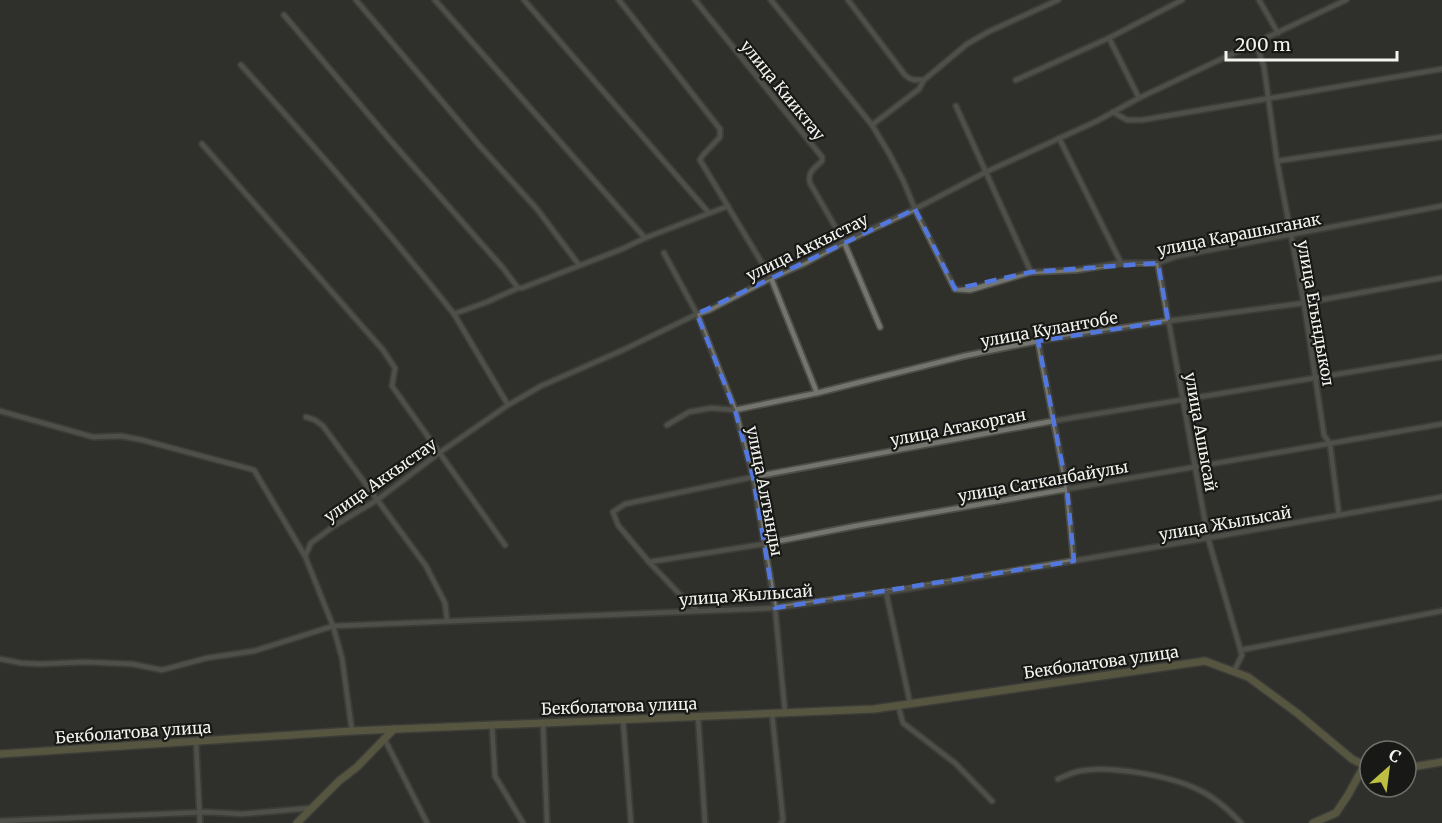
<svg xmlns="http://www.w3.org/2000/svg" width="1442" height="823" viewBox="0 0 1442 823" font-family="Merriweather,serif">
	<rect width="100%" height="100%" fill="#30302b"/>
	<g fill="none" stroke-linecap="round" stroke-linejoin="round">
		<defs>
			<g id="street">
				<path d="M356 0 479 145 537 209 579 265"/>
				<path d="M435 0 645 238"/>
				<path d="M524 0 709 213"/>
				<path d="M619 0 720 129V137L703 155 700 160 771 278 817 393"/>
				<path d="M695 0 822 157V161C815 168 807 172 810 183L844 242 880 327"/>
				<path d="M771 0 872 125 890 155 903 180 915 209 955 289 970 290 1031 272 1076 270 1121 263H1158L1178 256 1442 206"/>
				<path d="M848 0 905 75C911 81 916 80 924 80L967 44 988 32 1058 0"/>
				<path d="M1259 0 1278 33"/>
				<path d="M284 15 391 141 503 268 518 288H522L622 249 645 238 728 206"/>
				<path d="M1109 38 1139 98"/>
				<path d="M1256 43 1264 67 1277 161 1304 303 1324 435 1330 444 1339 515"/>
				<path d="M241 65C314 146 386 228 454 314L487 302 518 288"/>
				<path d="M1016 80 1109 38 1182 0"/>
				<path d="M956 106 1031 272"/>
				<path d="M1113 112 1127 120H1142L1442 69"/>
				<path d="M872 125 919 89 924 80"/>
				<path d="M1059 138 1121 263"/>
				<path d="M202 144 383 350 395 368 392 386 505 545"/>
				<path d="M1277 161 1442 137"/>
				<path d="M664 253 697 314 735 410 753 477 775 608 785 712"/>
				<path d="M1158 263 1208 538 1242 655 1234 671"/>
				<path d="M454 314 508 405"/>
				<path d="M1038 341 1067 489 1074 561"/>
				<path d="M0 411 93 437 121 436 142 440 254 470 305 556 333 626 342 658 352 731"/>
				<path d="M306 417 315 420 323 426 426 566 445 603 447 621"/>
				<path d="M667 425 689 412 711 408 735 410 817 393 964 356 1038 341 1168 321 1304 303 1442 278"/>
				<path d="M305 556 311 543 334 526 377 500 439 453 508 405 541 386 623 350 697 314 709 310 771 278 805 263 844 242 915 209 986 172 1097 121 1139 98 1346 0"/>
				<path d="M649 562 764 544 855 526 1442 424"/>
				<path d="M886 592 910 703"/>
				<path d="M697 610 687 602 649 562 618 525 613 512 625 504 753 477 1053 421 1442 357"/>
				<path d="M1241 650 1442 611"/>
				<path d="M0 659 21 663 40 664 85 662 132 664 162 670 207 658 254 651 333 626 775 608 908 589 1208 538 1442 497"/>
				<path d="M898 705 903 723 955 763 992 801"/>
				<path d="M772 713 783 820 781 823"/>
				<path d="M698 716 705 823"/>
				<path d="M623 719 631 823"/>
				<path d="M543 723 547 823"/>
				<path d="M492 725 495 776 523 823"/>
				<path d="M384 738 427 823"/>
				<path d="M196 742 200 823"/>
				<path d="M1058 779C1065 776 1073 772 1080 771 1110 765 1170 776 1197 789 1215 797 1228 809 1241 823"/>
				<path d="M0 821 207 812 242 814 311 808"/>
			</g>
			<g id="secondary">
				<path d="M0 754 352 731 874 709 1205 661 1248 677 1297 713 1352 759 1370 768"/>
				<path d="M1406 768 1442 762"/>
				<path d="M297 823 339 781 357 767 394 729"/>
				<path d="M1313 823 1336 813 1348 795 1364 766"/>
			</g>
		</defs>
		<use href="#street" stroke="#4d4d48" stroke-width="8"/>
		<use href="#secondary" stroke="#4d4d48" stroke-width="10"/>
		<use href="#street" stroke="#75756f" stroke-width="4.5"/>
		<use href="#secondary" stroke="#84845a" stroke-width="7"/>
	</g>
	<path d="M0 0H1442V823H0ZM915 209 955 289 1031 272 1158 263 1168 321 1038 341 1067 489 1074 561 775 608 753 477 735 410 697 314Z" fill="#30302b" fill-opacity=".55" fill-rule="evenodd"/>
	<path fill="none" stroke="#5277de" stroke-width="4.5" stroke-dasharray="12 8" stroke-linejoin="round" d="M915 209 955 289 1031 272 1158 263 1168 321 1038 341 1067 489 1074 561 775 608 753 477 735 410 697 314Z"/>
	<g text-anchor="middle" stroke-width="4.5" stroke-linejoin="round" paint-order="stroke">
		<g font-size="16" fill="#f3f3ef" stroke="#181816">
			<text transform="translate(783 90) rotate(51)" y="6">улица Кииктау</text>
			<text transform="translate(1239 234) rotate(-11)" y="6">улица Карашыганак</text>
			<text transform="translate(807 247) rotate(-26)" y="6">улица Аккыстау</text>
			<text transform="translate(1316 313) rotate(80)" y="6">улица Егындыкол</text>
			<text transform="translate(1049 329) rotate(-10)" y="6">улица Кулантобе</text>
			<text transform="translate(958 427) rotate(-11)" y="6">улица Атакорган</text>
			<text transform="translate(1201 432) rotate(80)" y="6">улица Ашысай</text>
			<text transform="translate(380 480) rotate(-35)" y="6">улица Аккыстау</text>
			<text transform="translate(1043 481) rotate(-10)" y="6">улица Сатканбайулы</text>
			<text transform="translate(765 491) rotate(79)" y="6">улица Алтынды</text>
			<text transform="translate(1225 523) rotate(-10)" y="6">улица Жылысай</text>
			<text transform="translate(746 595) rotate(-4)" y="6">улица Жылысай</text>
			<text transform="translate(1101 662) rotate(-8)" y="6">Бекболатова улица</text>
			<text transform="translate(619 706) rotate(-2)" y="6">Бекболатова улица</text>
			<text transform="translate(133 732) rotate(-4)" y="6">Бекболатова улица</text>
		</g>
	</g>
	<g transform="translate(1388 769) rotate(28)"><circle r="28" fill="#181816" stroke="#70706d" stroke-width="1.5"/>
	<path d="M0-4.5L10 22L0 15L-10 22Z" fill="#bdbf43"/>
	<text y="-9" font-size="16" font-weight="bold" text-anchor="middle" fill="#f3f3ef">С</text>
	</g>
	<path d="M1226 51v9h171v-9" fill="none" stroke="#f3f3ef" stroke-width="3"/>
	<text x="1235" y="51" font-size="18" fill="#f3f3ef" stroke="#181816" stroke-width="4.5" paint-order="stroke">200 m</text>
</svg>
